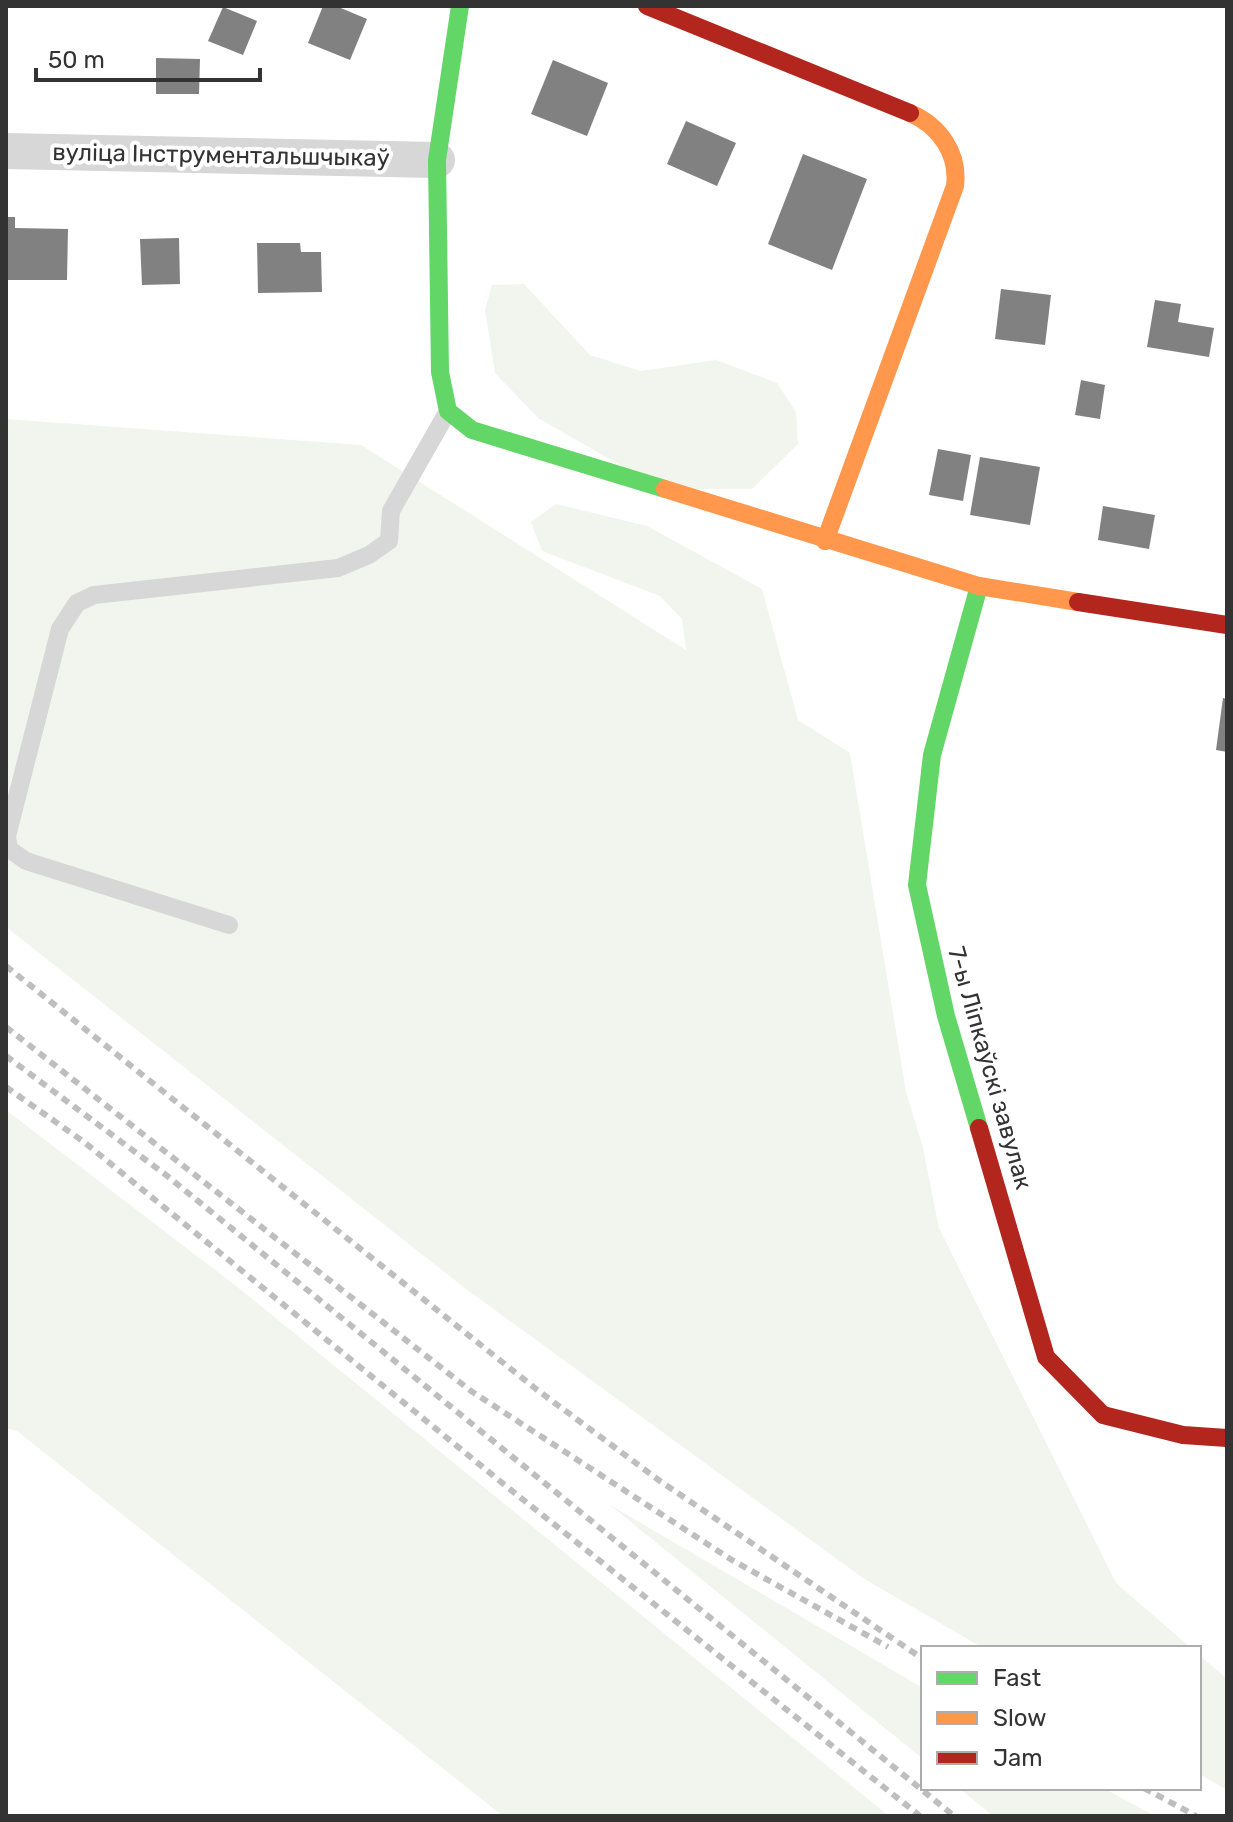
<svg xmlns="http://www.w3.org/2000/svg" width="1233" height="1822" viewBox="0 0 1233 1822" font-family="Rubik,sans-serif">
	<rect width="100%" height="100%" fill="#fff"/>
	<g fill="#f1f5ed">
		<path d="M524 284 590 355 641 371 716 360 777 383 796 412 798 444 752 489H686L625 468 538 418 495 373 485 310 492 285Z"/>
		<path d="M6 419 361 445 686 650 682 619 660 596 542 551 531 522 556 504 647 526 762 589 798 720 850 753 906 1092 923 1148 939 1228 1116 1583 1191 1648H983L863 1578 466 1289 6 927Z"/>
		<path d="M6 1110 236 1286 889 1816H503L17 1431 6 1428Z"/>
		<path d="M610 1505 923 1688V1759Z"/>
		<path d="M1199 1655 1227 1679V1790L1199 1774Z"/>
		<path d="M959 1788H1103L1155 1816H993Z"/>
	</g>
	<g fill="#818181">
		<path d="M323 6H336L367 19 350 60 308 43Z"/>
		<path d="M223 7 257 21 243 55 208 41Z"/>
		<path d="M156 58 200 59 199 94H156Z"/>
		<path d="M553 60 608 83 587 136 531 114Z"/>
		<path d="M686 121 736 143 717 186 667 164Z"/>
		<path d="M803 154 867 179 832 270 768 244Z"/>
		<path d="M6 217H15V228L68 229 67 280H6Z"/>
		<path d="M179 238 180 284 142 285 140 239Z"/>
		<path d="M257 243H300L301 252H321L322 292 258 293Z"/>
		<path d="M1001 289 1051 295 1045 345 995 339Z"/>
		<path d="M1155 300 1181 304 1178 322 1214 328 1209 357 1147 347Z"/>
		<path d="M1081 380 1105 385 1100 419 1075 415Z"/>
		<path d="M938 449 971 455 963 501 929 495Z"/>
		<path d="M980 457 1040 467 1030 525 970 515Z"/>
		<path d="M1103 506 1155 515 1149 549 1098 540Z"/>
		<path d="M1223 698 1227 699V752L1216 750Z"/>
	</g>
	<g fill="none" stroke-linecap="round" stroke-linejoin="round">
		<path stroke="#d7d7d7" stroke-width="18" d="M229 925 26 861 9 849 7 836 60 629 77 603 94 595 338 568 369 555 389 541 391 511 448 411"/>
		<path stroke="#d7d7d7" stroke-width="36" d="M6 151 437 160"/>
		<g stroke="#63d668" stroke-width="18">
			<path d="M460 6 437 160 440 372 448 411 472 430 665 489"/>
			<path d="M979 586 932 755 917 885 946 1016 979 1128"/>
		</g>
		<g stroke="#ff974d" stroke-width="18">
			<path d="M665 489 979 586 1078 602"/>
			<path d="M825 541 955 186C959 154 940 126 910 113"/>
		</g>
		<g stroke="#b3261e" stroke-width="18">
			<path d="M647 6 910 113"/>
			<path d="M1078 602 1227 625"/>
			<path d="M979 1128 1046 1357 1103 1415 1183 1435 1227 1438"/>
		</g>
		<g stroke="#bebebe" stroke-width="6" stroke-dasharray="8 6" stroke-linecap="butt">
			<path d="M6 966 536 1389 660 1481 923 1659"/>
			<path d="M6 1027 471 1391 732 1560 888 1647"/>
			<path d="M6 1056 166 1175 954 1816"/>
			<path d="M6 1087 84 1142 506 1486 920 1816"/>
			<path d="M1144 1788 1196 1816"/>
		</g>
	</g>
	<g text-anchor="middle" stroke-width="8" stroke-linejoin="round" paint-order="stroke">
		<g font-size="24" fill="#333" stroke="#fff">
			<text transform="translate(221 155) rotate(1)" y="8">вуліца Інструментальшчыкаў</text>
			<text transform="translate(990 1068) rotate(74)" y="8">7-ы Ліпкаўскі завулак</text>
		</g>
	</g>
	<rect width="1233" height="1822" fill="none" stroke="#333333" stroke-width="16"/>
	<rect x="921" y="1646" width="280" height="144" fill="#ffffff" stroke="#adadad" stroke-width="2"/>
	<rect x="937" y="1672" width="40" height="12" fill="#63d668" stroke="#adadad" stroke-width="2"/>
	<text x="993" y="1686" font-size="24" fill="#333333">Fast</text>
	<rect x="937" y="1712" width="40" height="12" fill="#ff974d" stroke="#adadad" stroke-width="2"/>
	<text x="993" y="1726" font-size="24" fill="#333333">Slow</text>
	<rect x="937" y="1752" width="40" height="12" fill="#b3261e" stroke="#adadad" stroke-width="2"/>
	<text x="993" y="1766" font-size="24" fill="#333333">Jam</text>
	<path d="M36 68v12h224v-12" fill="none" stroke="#333333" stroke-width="4"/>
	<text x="48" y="68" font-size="24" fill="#333333" stroke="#ffffff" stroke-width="6" paint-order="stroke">50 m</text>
</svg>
